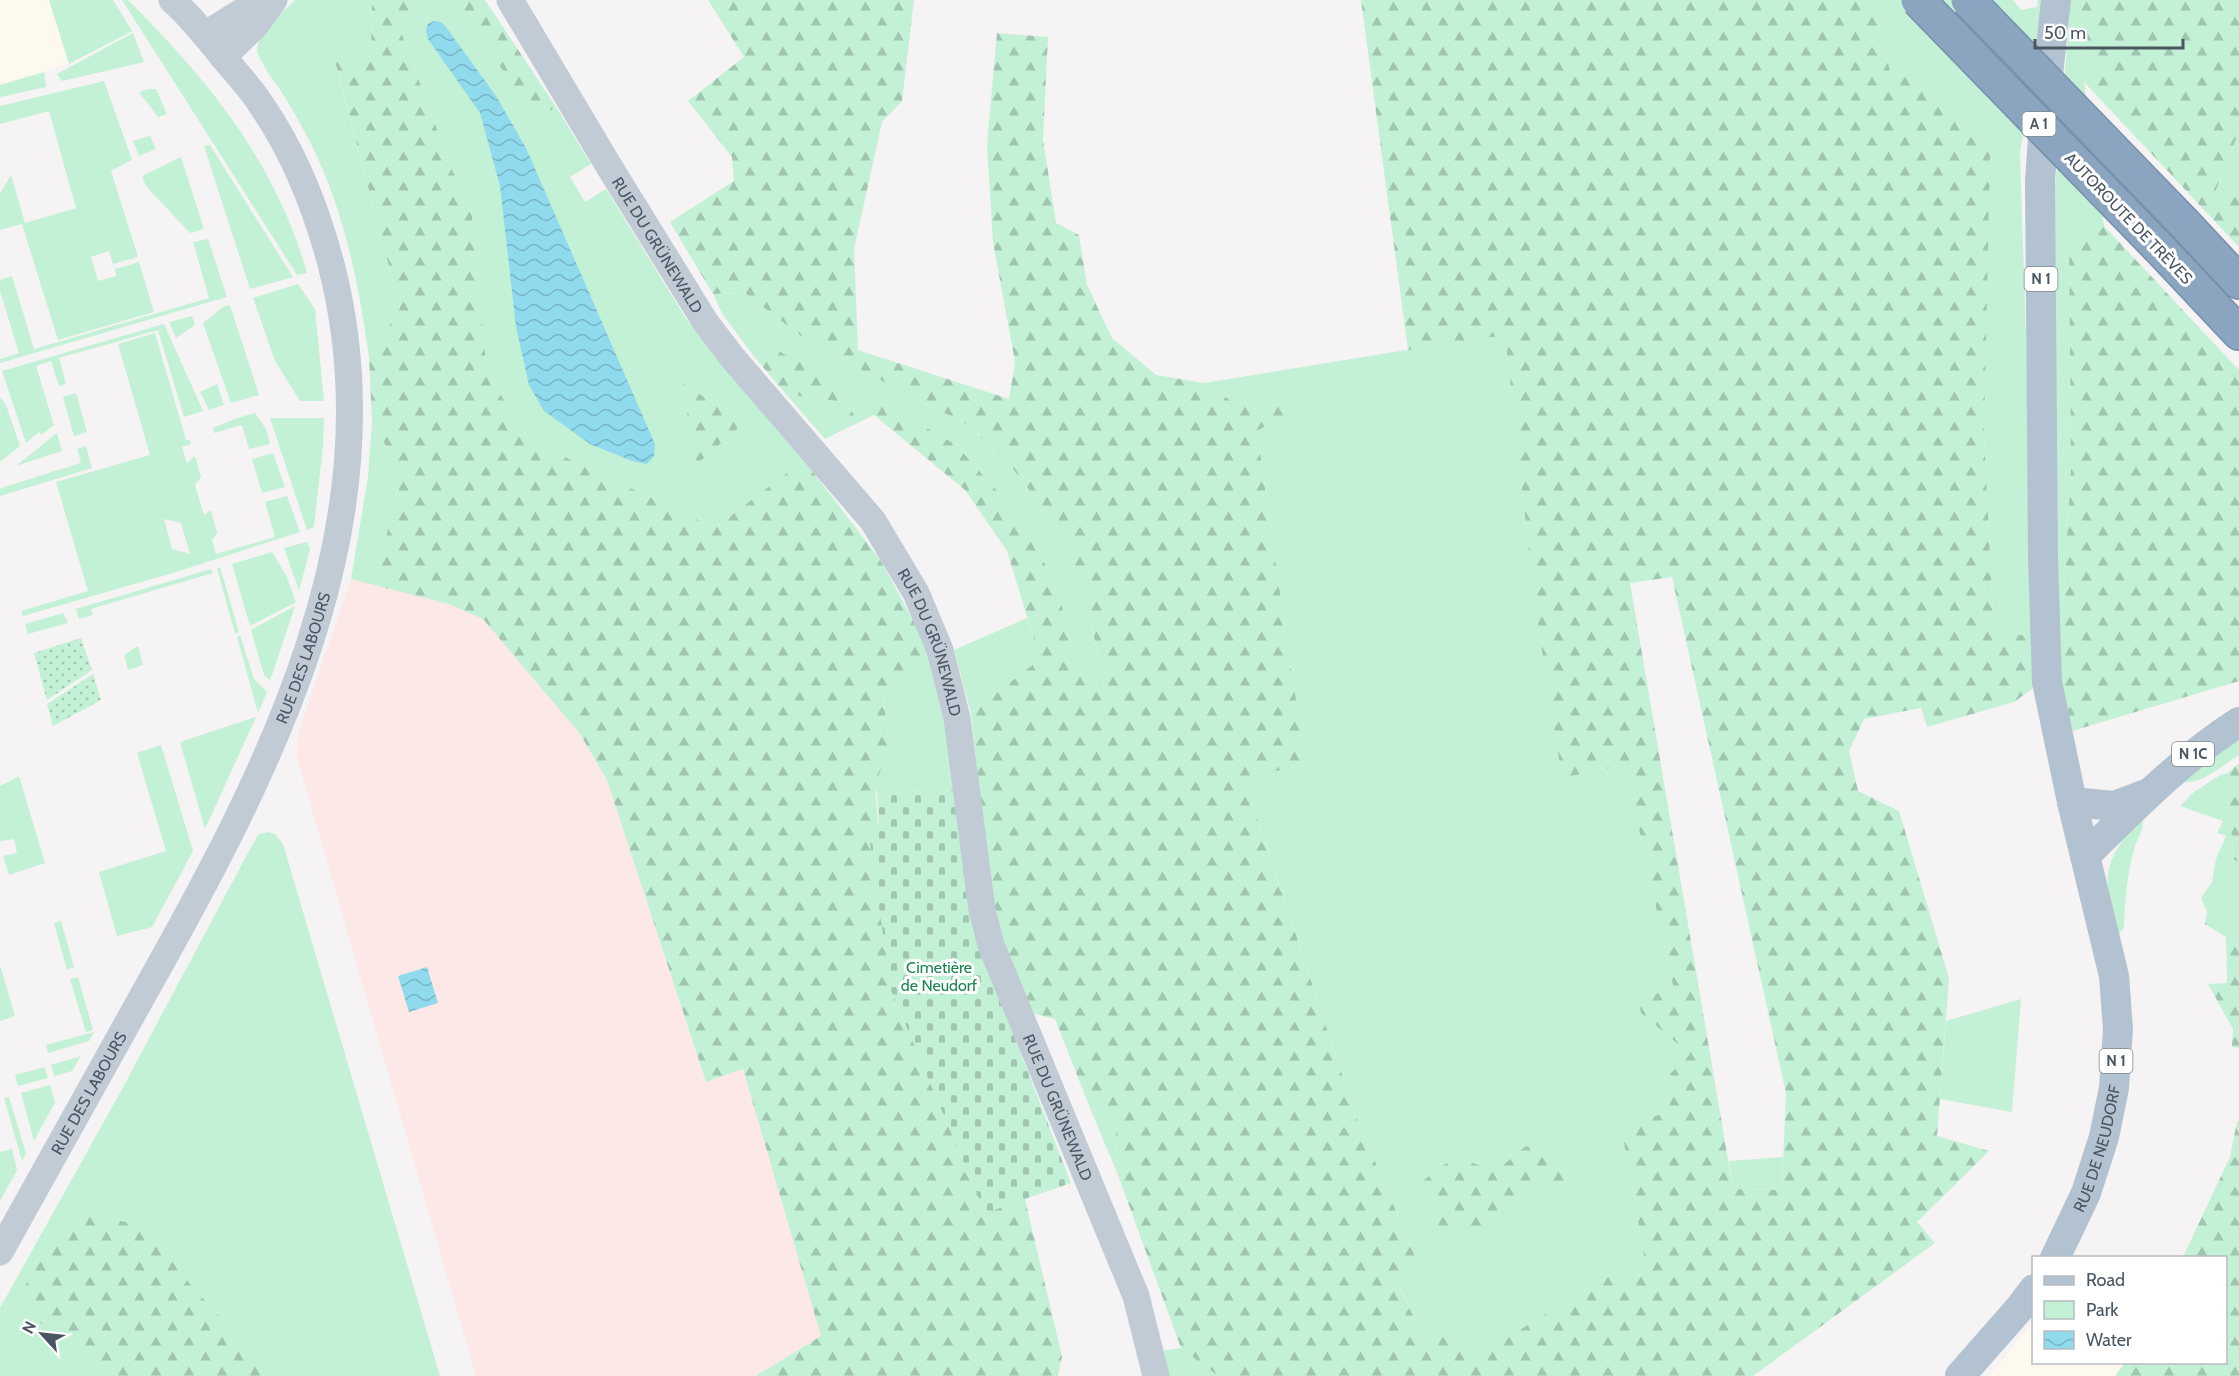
<svg xmlns="http://www.w3.org/2000/svg" width="2239" height="1376" viewBox="0 0 2239 1376" font-family="Cabin,sans-serif">
	<defs>
		<pattern id="forest-firs" width="22" height="20" patternUnits="userSpaceOnUse" patternTransform="scale(1.5)"><rect width="22" height="20" fill="#c3f1d5"/><path d="M5 1l3.5 6h-7zM16 11l3.5 6h-7z" fill="#a0c6b0"/></pattern>
		<pattern id="cemetery-stones" width="16" height="16" patternUnits="userSpaceOnUse" patternTransform="scale(1.5)"><rect width="16" height="16" fill="#c3f1d5"/><path d="M2 7V4a2 2 0 0 1 4 0v3zM10 15v-3a2 2 0 0 1 4 0v3z" fill="#a0c6b0"/></pattern>
		<pattern id="garden-dots" width="8" height="8" patternUnits="userSpaceOnUse" patternTransform="scale(1.5)"><rect width="8" height="8" fill="#c3f1d5"/><path d="M2 2h.1M6 6h.1" fill="none" stroke="#a0c6b0" stroke-width="1.8" stroke-linecap="round"/></pattern>
		<pattern id="water-waves" width="16" height="10" patternUnits="userSpaceOnUse" patternTransform="scale(1.5)"><rect width="16" height="10" fill="#90daee"/><path d="M0 5q4-4 8 0t8 0" fill="none" stroke="#78b4c4"/></pattern>
	</defs>
	<rect width="100%" height="100%" fill="#f5f3f3"/>
	<g fill="#fdf9ef">
		<path d="M0 0H49L69 64 0 85Z"/>
		<path d="M2033 1322 2034 1362 2125 1363 2115 1376H1989Z"/>
	</g>
	<path fill="#fce8e6" d="M351 579 449 604 483 619 580 734 607 780 706 1082 743 1069 821 1336 756 1376H476L297 758 298 734Z"/>
	<g fill="#c3f1d5" fill-rule="evenodd">
		<path d="M49 0H113L132 31 69 64Z"/>
		<path d="M122 0H128C209 81 275 161 307 273L297 275Z"/>
		<path d="M295 0H372L371 53 335 62 400 308 369 358C359 284 344 209 310 142 303 129 296 115 288 102 278 85 264 70 257 52 258 30 281 15 295 0Z"/>
		<path d="M425 0H453L537 118 556 107 591 164 570 177 585 202 606 189 685 317 709 349 804 460 715 528 529 440 487 373 471 207 452 170 401 32 414 1Z"/>
		<path d="M1867 0H2013L2021 10 2037 7 2038 0H2042L2020 154 2036 635 1994 636 1984 434 1940 90 1890 71 1874 11Z"/>
		<path d="M2071 0H2083L2077 49 2096 70 2084 82 2104 226 2069 246 2071 468 2059 680 2051 236Z"/>
		<path d="M133 33 144 62 62 81 57 74Z"/>
		<path d="M44 72 46 87 0 97V85Z"/>
		<path d="M104 81 132 160 111 171 138 257 113 264 109 251 91 257 98 281 116 276 115 269 139 262 154 312 58 340 22 224 0 230V194L11 175 25 223 76 208 49 111 0 124V106Z"/>
		<path d="M148 89H156L167 114 158 117 139 92Z"/>
		<path d="M2239 131V185L2215 194Z"/>
		<path d="M150 136 156 149 139 156 133 141Z"/>
		<path d="M210 145 293 277 250 289 204 146Z"/>
		<path d="M181 157 204 229 190 233 146 186 142 176Z"/>
		<path d="M208 239 227 297 0 363V359L19 353 0 291V280L12 276 34 349 209 298 193 242Z"/>
		<path d="M298 284 315 309 324 401H300L275 361 253 298Z"/>
		<path d="M745 293 801 336 863 371 964 423 1007 461 1064 536 1086 598 1105 691 1076 669 1062 606 1037 545 999 493 956 445 910 418 858 402 767 345 756 359 723 315 713 294Z"/>
		<path d="M230 305 259 395 231 403 203 323 224 306Z"/>
		<path d="M192 316 195 325 176 338 169 322Z"/>
		<path d="M164 324 203 411 184 417 158 330 59 358 66 384 59 386 51 361 36 366 54 425 41 435 39 432 26 443 2 371Z"/>
		<path d="M155 333 186 440H190L191 444 182 447 187 463 195 456 201 477 195 485 204 515 211 510 217 533 212 540 216 554 275 537 265 502 287 496 300 532 176 572 23 616 21 611 88 591 56 482 150 455 118 344ZM164 519 181 523 190 554 172 549Z"/>
		<path d="M1505 334 1535 607 1562 777 1625 764 1674 990 1638 997 1690 1054 1671 1074 1669 1112 1635 1122 1623 1137 1645 1261 1636 1285 1616 1271 1469 1361 1425 1341 1400 1287 1417 1261 1355 1114 1244 776 1306 765 1290 664 1257 431 1284 416 1283 398 1236 404 1204 383Z"/>
		<path d="M217 384 224 405 209 410 200 392Z"/>
		<path d="M76 393 87 432 74 436 63 397Z"/>
		<path d="M786 394 856 404 839 432 825 439Z"/>
		<path d="M0 397 6 405 20 446 0 462Z"/>
		<path d="M255 413 266 429 270 444 249 449 242 425 214 433 213 428 237 418Z"/>
		<path d="M270 418H324L323 446 314 527 307 530Z"/>
		<path d="M372 422 402 474 374 585 351 579 368 477Z"/>
		<path d="M57 433 62 451 16 466Z"/>
		<path d="M86 446 92 468 0 496V489L4 487 81 463 77 449Z"/>
		<path d="M273 453 285 487 262 493 252 459Z"/>
		<path d="M307 542 310 549 299 591 284 548Z"/>
		<path d="M272 552 286 575 296 602 250 626 232 564Z"/>
		<path d="M220 567 239 632 235 634 217 568Z"/>
		<path d="M211 569 213 573 91 609 93 615 79 619 76 609Z"/>
		<path d="M295 606 270 681 264 675 251 630Z"/>
		<path d="M63 613 68 623 28 634 25 624Z"/>
		<path d="M1027 618 1040 659 971 713 954 650Z"/>
		<path d="M240 635 254 679 267 692 258 713 237 637Z"/>
		<path d="M138 646 143 665 128 670 124 655Z"/>
		<path d="M929 650 947 719 957 789 877 794 875 786 889 746 883 692Z"/>
		<path d="M256 717 205 829 180 742Z"/>
		<path d="M2239 722V755C2222 765 2197 790 2176 780Z"/>
		<path d="M161 745 193 851 152 927 117 936 99 872 166 851 137 753Z"/>
		<path d="M2222 774H2226L2234 860 2239 862V930L2230 929 2220 916 2207 912 2201 898 2212 882 2216 859 2226 836 2217 833 2223 821 2180 806 2194 792Z"/>
		<path d="M19 776 45 863 9 875 3 856 17 853 14 839 0 841V786Z"/>
		<path d="M2142 818C2146 827 2137 839 2134 849 2127 875 2125 901 2124 928L2119 934C2103 875 2100 869 2138 819Z"/>
		<path d="M267 832 275 834 283 844 440 1376H0V1308L121 1091 250 849 258 835Z"/>
		<path d="M61 921 74 967 67 970 54 923Z"/>
		<path d="M0 965 15 1016 0 1021Z"/>
		<path d="M78 977 93 1030 86 1032 70 979Z"/>
		<path d="M2021 999 2012 1112 1940 1099 1946 1021Z"/>
		<path d="M94 1032 89 1041 48 1053 46 1045Z"/>
		<path d="M81 1056 72 1071 54 1076 51 1065Z"/>
		<path d="M45 1067 48 1078 18 1086 15 1075Z"/>
		<path d="M50 1085 55 1102 34 1141 21 1093Z"/>
		<path d="M9 1097 26 1153 22 1161 4 1098Z"/>
		<path d="M1090 1108 1115 1114 1118 1175Z"/>
		<path d="M12 1149 17 1170 0 1201V1152Z"/>
		<path d="M1783 1157 1782 1190 1733 1189 1729 1161Z"/>
		<path d="M1181 1348 1218 1376H1165L1160 1351Z"/>
	</g>
	<g fill="url(#forest-firs)" fill-rule="evenodd">
		<path d="M372 0H425L414 1 401 32 452 170 471 207 487 373 529 440 715 528 804 460 881 561 929 650 883 693 889 746 875 786 891 989 985 1213 1025 1199 1062 1357 1058 1376H756L821 1336 743 1069 706 1082 607 780 580 734 483 619 449 604 374 585 402 474 372 422 369 358 400 308 335 61 371 53Z"/>
		<path d="M453 0H485L556 107 537 119Z"/>
		<path d="M708 0H914L902 101 882 122 854 249 858 350 1009 399 1015 362 993 242 987 145 997 33 1048 37 1043 140 1056 223 1079 235 1087 285 1112 338 1156 375 1204 383 1236 404 1284 398V416L1257 431 1290 664 1307 765 1244 777 1355 1114 1417 1261 1400 1288 1425 1341 1450 1330 1469 1361 1616 1271 1636 1284 1645 1261 1623 1137 1635 1122 1669 1112 1670 1074 1690 1054 1641 1013 1638 997 1674 990 1625 765 1562 778 1535 607 1505 335 1408 350 1361 0H1867L1874 11 1890 71 1940 90 1990 154 1984 434 1994 635H2036L2040 683 2014 702 1927 727 1921 708 1864 719 1849 751 1858 791 1899 811 1949 978 1937 1136 1989 1151 1917 1222 1935 1243 1753 1376H1218L1181 1348 1118 1175 1115 1114 1090 1108 1055 1019 1031 1013 992 911 971 713 1040 659 1007 551 965 490 874 415 839 432 856 404 786 394 756 359 767 345 854 391 858 402 873 401 910 418 956 445 999 493 1037 545 1062 606 1076 669 1105 690 1086 598 1064 536 1007 461 964 423 863 371 801 336 745 293 713 294 670 222 734 181 732 157 688 101 744 57ZM1672 577 1786 1093 1782 1190 1733 1189 1630 583Z"/>
		<path d="M2083 0H2239V131L2215 193 2239 185V247L2084 82 2096 70 2077 49Z"/>
		<path d="M2104 226 2239 370V681L2072 731 2059 680 2071 468 2069 246Z"/>
		<path d="M683 384 745 422 695 466Z"/>
		<path d="M2238 764 2239 765V862L2234 860 2226 774Z"/>
		<path d="M2207 912 2220 916 2230 929 2239 930V1048L2232 1047 2233 1029 2208 984 2227 983 2226 937 2205 924Z"/>
		<path d="M2237 1121H2239V1376H2115L2125 1363 2226 1362V1258L2183 1257 2230 1157Z"/>
		<path d="M1526 1146 1570 1164 1566 1183 1522 1186 1512 1213 1488 1228 1437 1233 1424 1180 1455 1157 1496 1171Z"/>
		<path d="M87 1214 130 1223 165 1252 194 1289 275 1376H102L29 1313C28 1305 24 1292 26 1285 35 1256 66 1233 87 1214Z"/>
	</g>
	<path fill="url(#cemetery-stones)" d="M957 789 983 956 1071 1183 985 1213 891 990 869 836 879 822 877 794Z"/>
	<g fill="url(#garden-dots)">
		<path d="M81 638 92 670 47 700 34 653Z"/>
		<path d="M93 674 101 700 53 726 47 704Z"/>
	</g>
	<g fill="url(#water-waves)">
		<path d="M434 21 441 22 446 27 496 96 526 148 655 444 654 457 646 464 632 461 590 444 544 411 529 385 516 327 500 186 480 113 428 39 426 31 428 24Z"/>
		<path d="M427 967 438 1003 409 1012 398 976Z"/>
	</g>
	<g fill="none" stroke-linecap="round" stroke-linejoin="round">
		<defs>
			<g id="motorway">
				<path d="M2185 224 2239 282"/>
				<path d="M2159 248 2239 333"/>
			</g>
		</defs>
		<use href="#motorway" stroke="#7690ad" stroke-width="36"/>
		<g stroke="#c1cbd6" stroke-width="27">
			<path id="s1" d="M510 0 610 168 706 323 732 357 873 521 916 593 940 650 957 718 982 910 991 945 1136 1296 1156 1376"/>
			<path d="M205 35 260 0"/>
			<path d="M223 57 255 26 274 0"/>
			<path id="s2" d="M0 1252C47 1167 95 1082 142 997 267 775 399 527 331 264 316 208 295 154 262 106 251 88 236 73 223 57 207 37 191 17 172 0"/>
		</g>
		<g stroke="#b3c2d1" stroke-width="30">
			<path d="M2072 802 2114 806 2146 794"/>
			<path d="M2085 856C2134 808 2181 759 2239 722"/>
			<path id="s3" d="M2055 1258 2086 1193 2104 1137 2114 1088 2118 1029 2114 976 2072 802 2047 682 2043 558 2040 181 2046 94 2056 0"/>
			<path d="M1960 1376 2018 1310 2034 1289"/>
		</g>
		<use href="#motorway" stroke="#8ba5c1" stroke-width="33"/>
		<defs>
			<g id="motorway-bridge">
				<path d="M1918 0 2159 248"/>
				<path d="M1968 0 2185 224"/>
			</g>
		</defs>
		<use href="#motorway-bridge" stroke="#7690ad" stroke-width="36" stroke-linecap="butt"/>
		<use href="#motorway-bridge" stroke="#8ba5c1" stroke-width="33"/>
	</g>
	<g text-anchor="middle" stroke-width="6" stroke-linejoin="round" paint-order="stroke">
		<g fill="#fff" stroke="#808990" stroke-width="1.5">
			<rect x="2022.5" y="112" width="33" height="24" rx="4.5"/>
			<rect x="2024.5" y="267" width="33" height="24" rx="4.5"/>
			<rect x="2172" y="742" width="42" height="24" rx="4.5"/>
			<rect x="2099.5" y="1049" width="33" height="24" rx="4.5"/>
		</g>
		<g font-size="15" font-weight="bold" fill="#4a5661">
			<text x="2039" y="129">A 1</text>
			<text x="2041" y="284">N 1</text>
			<text x="2193" y="759">N 1C</text>
			<text x="2116" y="1066">N 1</text>
		</g>
		<g font-size="16" fill="#4a5661" stroke="#fff">
			<text transform="translate(2129 218) rotate(46)" y="6">AUTOROUTE DE TRÈVES</text>
			<text dy="6" stroke="none"><textPath href="#s1" startOffset="286">RUE DU GRÜNEWALD</textPath></text>
			<text dy="6" stroke="none"><textPath href="#s1" startOffset="772">RUE DU GRÜNEWALD</textPath></text>
			<text dy="6" stroke="none"><textPath href="#s2" startOffset="668">RUE DES LABOURS</textPath></text>
			<text dy="6" stroke="none"><textPath href="#s2" startOffset="182">RUE DES LABOURS</textPath></text>
			<text dy="6" stroke="none"><textPath href="#s1" startOffset="1258">RUE DU GRÜNEWALD</textPath></text>
			<text dy="6" stroke="none"><textPath href="#s3" startOffset="118">RUE DE NEUDORF</textPath></text>
		</g>
		<g font-size="16" fill="#17864f" stroke="#fff">
			<text x="939" y="973">Cimetière<tspan x="939" dy="18">de Neudorf</tspan></text>
		</g>
	</g>
	<rect x="2032" y="1256" width="195" height="108" fill="#ffffff" stroke="#b7bbc0" stroke-width="1.5"/>
	<rect x="2044" y="1276" width="30" height="9" fill="#b3c2d1" stroke="#b7bbc0" stroke-width="1.5"/>
	<text x="2086" y="1286" font-size="18" fill="#4a5661">Road</text>
	<rect x="2044" y="1301" width="30" height="18" fill="#c3f1d5" stroke="#b7bbc0" stroke-width="1.5"/>
	<text x="2086" y="1316" font-size="18" fill="#4a5661">Park</text>
	<rect x="2044" y="1331" width="30" height="18" fill="url(#water-waves)" stroke="#b7bbc0" stroke-width="1.5"/>
	<text x="2086" y="1346" font-size="18" fill="#4a5661">Water</text>
	<g transform="translate(42 1334) rotate(297)" stroke="#ffffff" stroke-width="4.5" paint-order="stroke">
	<path d="M0-4.5L10 22L0 15L-10 22Z" fill="#4a5661"/>
	<text y="-9" font-size="16" font-weight="bold" text-anchor="middle" fill="#4a5661">N</text>
	</g>
	<path d="M2035 39v9h148v-9" fill="none" stroke="#4a5661" stroke-width="3"/>
	<text x="2044" y="39" font-size="18" fill="#4a5661" stroke="#ffffff" stroke-width="4.5" paint-order="stroke">50 m</text>
</svg>
